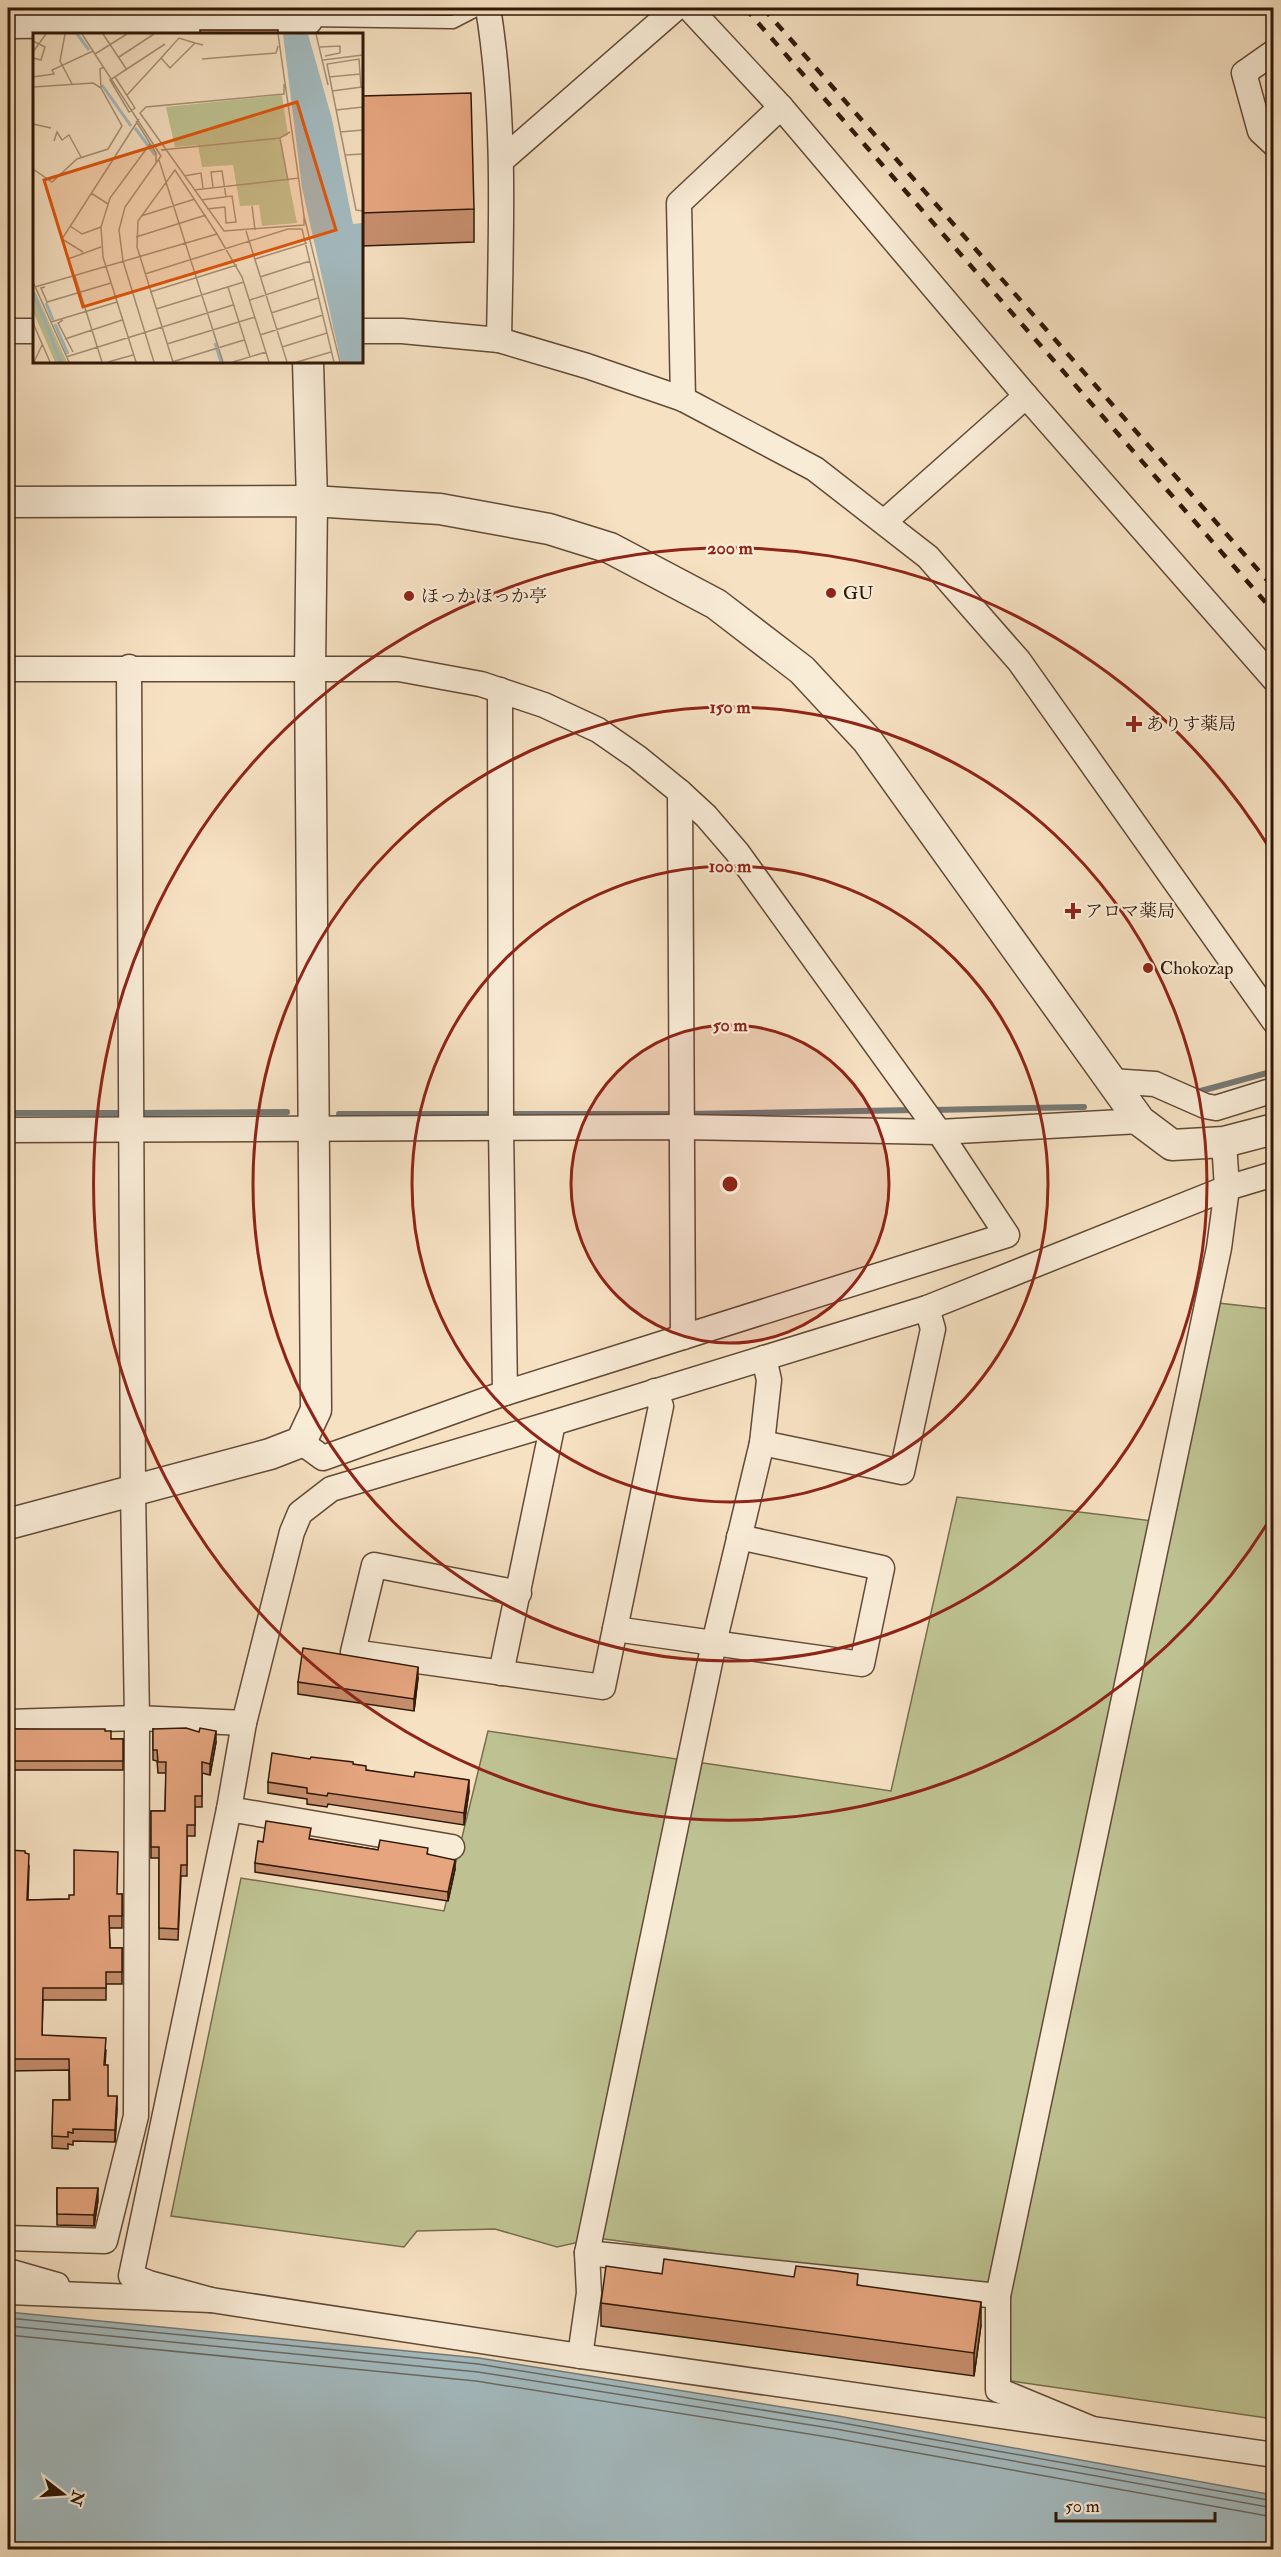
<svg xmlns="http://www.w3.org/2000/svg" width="1281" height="2557" viewBox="0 0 1281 2557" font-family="'IM FELL Double Pica','Noto Serif JP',serif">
	<rect width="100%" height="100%" fill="#f6e1c2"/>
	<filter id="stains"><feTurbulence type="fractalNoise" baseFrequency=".00333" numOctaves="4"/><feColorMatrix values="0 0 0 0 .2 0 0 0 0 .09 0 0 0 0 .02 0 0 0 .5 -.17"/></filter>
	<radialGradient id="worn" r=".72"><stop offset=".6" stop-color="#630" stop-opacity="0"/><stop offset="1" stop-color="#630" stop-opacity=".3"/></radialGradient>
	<path fill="#bec292" stroke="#776d4c" stroke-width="1.5" d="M1218 1303 1273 1309V2419L1011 2381 1002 2340 1004 2293 597 2238 557 2247 495 2229 417 2231 404 2247 171 2216 241 1878 444 1911 488 1731 891 1791 957 1497 1169 1523Z"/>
	<path fill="#a3babf" stroke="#757975" stroke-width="1.5" d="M8 2312 479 2358 838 2416 1273 2495V2549H8Z"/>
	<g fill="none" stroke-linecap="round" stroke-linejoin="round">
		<g stroke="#6a6963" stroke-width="1.5">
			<path d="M8 2318 478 2364 837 2422 1274 2501"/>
			<path d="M8 2326 478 2372 836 2429 1274 2508"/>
			<path d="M8 2335 476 2381 834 2438 1274 2517"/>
		</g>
		<g stroke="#757975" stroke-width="6">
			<path d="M1197 1092 1274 1071"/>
			<path d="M932 1110 1084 1107"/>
			<path d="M8 1113H127"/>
			<path d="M138 1113 287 1112"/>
			<path d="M339 1114H495"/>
			<path d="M506 1114H675"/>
			<path d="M686 1114 915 1110"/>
		</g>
		<defs>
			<g id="service">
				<path d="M316 17 343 8"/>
				<path d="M308 20 453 22 480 8"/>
			</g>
			<g id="minor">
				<path d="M488 8C506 118 501 229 499 340"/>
				<path d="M689 8 781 107 1026 396 1274 679"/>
				<path d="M1274 52 1244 73 1260 131 1274 144"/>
				<path d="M502 160 676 8"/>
				<path d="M8 331H34"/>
				<path d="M362 331H402L499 340 587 366 683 399 815 469 928 557 1019 661 1274 1021"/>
				<path d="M683 399 679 203 781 107"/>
				<path d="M884 522 1026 396"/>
				<path d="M8 669H399L481 684 544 705 598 730 637 757 680 792 706 816 737 852 939 1132 1007 1235 505 1393 323 1458 301 1442"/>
				<path d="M500 690 501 1128 505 1393"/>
				<path d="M680 792 683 1337"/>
				<path d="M1111 1081 1155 1084 1205 1106 1216 1108 1274 1090"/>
				<path d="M8 1130 681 1127 939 1132 1140 1121"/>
				<path d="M762 1443 902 1472 933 1329 927 1308"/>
				<path d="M519 1593 374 1565 353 1652 603 1687 661 1406 655 1391"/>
				<path d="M615 1629 862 1664 882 1568 739 1537"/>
				<path d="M501 1673 553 1423"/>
				<path d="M8 1722 137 1718 244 1723"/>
				<path d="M229 1809 452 1847"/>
				<path d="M8 2238 105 2241 136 2116 137 1718 133 1491 129 667"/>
				<path d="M587 2253 998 2296"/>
				<path d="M8 2271 57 2285"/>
				<path d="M8 2292 211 2300 580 2356 1274 2455"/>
				<path d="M211 2300 149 2283 131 2276 229 1809 244 1723 292 1532 300 1513 331 1489 553 1423 927 1308 1227 1188 1274 1174"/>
				<path d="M580 2356 589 2293 587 2253 714 1643 762 1443 769 1380 764 1358"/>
				<path d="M1090 2428 998 2390V2296L1219 1248 1227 1188 1224 1142"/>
			</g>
			<g id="tertiary">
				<path d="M8 23 307 20"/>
				<path d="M8 502 312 501 440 509 549 529 610 548 716 604 802 670 867 740 1140 1121 1172 1145 1224 1142 1274 1129"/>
				<path d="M8 1524 270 1454 301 1442 316 1410 310 670 312 501 308 362"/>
			</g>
		</defs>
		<use href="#service" stroke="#624a36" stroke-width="15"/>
		<use href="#minor" stroke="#624a36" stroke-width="27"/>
		<use href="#tertiary" stroke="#624a36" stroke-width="33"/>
		<use href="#service" stroke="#f9ecd7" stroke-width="12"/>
		<use href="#minor" stroke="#f9ecd7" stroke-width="24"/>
		<use href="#tertiary" stroke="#f9ecd7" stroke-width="30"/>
		<g stroke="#301807" stroke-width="4.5" stroke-dasharray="10 10" stroke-linecap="butt">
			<path d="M745 8 1274 612"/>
			<path d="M763 8 1274 588"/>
		</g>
	</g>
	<g fill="#c68e6d" stroke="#301807" stroke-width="1.5">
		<path d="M362 96 474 209V242L362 246Z"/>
		<path d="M418 1678 414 1711 298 1694V1682Z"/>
		<path d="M8 1729 105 1731 111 1739H123V1770H8Z"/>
		<path d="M153 1729 216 1742 210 1775 202 1773V1807H195V1836H187V1876H181L178 1940 159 1939V1858H151V1811H165L166 1773H158L157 1761 153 1760Z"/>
		<path d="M310 1759 353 1764 366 1770 469 1791 464 1825 328 1804 327 1807 307 1804V1799L268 1793V1782Z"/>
		<path d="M311 1839 378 1850 428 1854 455 1869 448 1901 255 1872V1863L263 1842Z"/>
		<path d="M8 1850 25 1853 29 1866 28 1900 69 1899 122 1894V1928H109L110 1948H122V1984H106V2000H43L42 2035 106 2050 105 2065 108 2096 117 2108 115 2142 73 2141V2145L68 2144V2149L52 2148 53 2100H69V2070L8 2071Z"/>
		<path d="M57 2188 98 2200 94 2226 57 2225Z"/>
		<path d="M662 2274 858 2285 981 2325 974 2376 601 2326V2303Z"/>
	</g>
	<g fill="#a17459" stroke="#301807" stroke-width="1.5">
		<path d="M418 1667V1678L414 1711V1699Z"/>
		<path d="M216 1731V1742L210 1775V1764Z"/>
		<path d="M469 1780V1791L464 1825V1813Z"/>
		<path d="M455 1860V1869L448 1901V1892Z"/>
		<path d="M117 2096V2108L115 2142V2130Z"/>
		<path d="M98 2188V2200L94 2226V2215Z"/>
		<path d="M981 2302V2325L974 2376V2353Z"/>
	</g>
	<g fill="#e6a57f" stroke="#301807" stroke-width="1.5">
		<rect x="200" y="30" width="78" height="4"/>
		<path d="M471 93 474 209 362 213V96Z"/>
		<path d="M303 1648 418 1667 414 1699 298 1682Z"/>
		<path d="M186 1728 199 1732 200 1728 216 1731 210 1764 202 1762V1796H195V1825H187V1865H181L178 1929 159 1928V1847H151V1811H165L166 1762H158L157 1750H153V1729Z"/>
		<path d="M8 1729H105V1731H111V1739H123V1761H8Z"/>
		<path d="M272 1753 310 1759 311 1757 353 1762V1764L366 1766V1770L414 1777 415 1772 469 1780 464 1813 328 1793 327 1796 307 1793V1788L268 1782Z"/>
		<path d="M266 1821 311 1828 309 1839 378 1850 380 1840 428 1848 427 1854 455 1860 448 1892 255 1863 258 1841 263 1842Z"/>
		<path d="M8 1850 25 1851V1853L29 1854 27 1900 69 1899V1895H74V1850L118 1852 117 1894H122V1916H109L110 1948H122V1972H106V1988H43L42 2035 106 2038 104 2065H108V2096H117L115 2130 73 2129V2133L68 2132V2137L52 2136 53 2100H70L69 2059H8Z"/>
		<path d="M57 2188H98L94 2215 57 2214Z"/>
		<path d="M664 2259 794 2277 796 2266 837 2271 858 2274 857 2285 981 2302 974 2353 601 2303 606 2266 662 2274Z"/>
	</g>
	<circle cx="730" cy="1184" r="159" fill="#8f2418" fill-opacity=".12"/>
	<g fill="none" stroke="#8f2418" stroke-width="3">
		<circle cx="730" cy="1184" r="159"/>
		<circle cx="730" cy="1184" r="318"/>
		<circle cx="730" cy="1184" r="477"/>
		<path d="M1272 1516A636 636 0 1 1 1272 852"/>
	</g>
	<g fill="#8f2418" stroke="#f9ecd7" stroke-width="2">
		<circle cx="831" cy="593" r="6"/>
		<circle cx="409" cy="596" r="6"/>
		<path d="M1131 715h6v6h6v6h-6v6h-6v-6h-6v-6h6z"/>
		<path d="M1070 902h6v6h6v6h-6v6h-6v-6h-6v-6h6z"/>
		<circle cx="1148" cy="968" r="6"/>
	</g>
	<g text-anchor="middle" stroke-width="4.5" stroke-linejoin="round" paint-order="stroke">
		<g font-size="18" fill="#301807" stroke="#f9ecd7" text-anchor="start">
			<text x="843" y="599">GU</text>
			<text x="421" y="602">ほっかほっか亭</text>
			<text x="1146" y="730">ありす薬局</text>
			<text x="1085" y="917">アロマ薬局</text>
			<text x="1160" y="974">Chokozap</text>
		</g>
	</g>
	<g transform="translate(33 33)">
		<rect width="330" height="330" fill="#f6e1c2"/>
		<path d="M249 62 255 102 247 105 264 190 229 193 226 172 207 173 200 132 169 134 165 112 142 114 133 74ZM0 254 34 329H22L0 278Z" fill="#bec292"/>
		<path d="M250 1H275L299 86 320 191 330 190V329H308L269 155Z" fill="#a3babf"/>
		<path fill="none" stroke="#a3babf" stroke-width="3" d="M44 1 56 17M69 52 98 93M102 95 122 122M0 259 28 329M13 270 20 287M22 291 35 321M182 310 188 329"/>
		<path fill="none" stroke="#a79177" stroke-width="1.5" d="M32 1 27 28 39 51M49 1 128 123 92 174 86 197 90 228 121 329M70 1 94 37M245 1 271 183 307 329M283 1 295 52M0 8 12 14 8 27 0 25M162 10 137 35 128 25 146 5 162 10 170 12M287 14 307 13V20L292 23M0 19 13 1M62 21 94 1M86 24 121 1M169 26 243 20 245 13M290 27 330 22M0 44 21 41 19 37 60 18M82 44 102 75 96 79 77 47 132 11M296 44 327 41M251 51V61L113 74 107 80 191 198 271 192V183M0 54 60 50 68 55M328 54 326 26 294 31 323 177 330 178M299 58 329 54M94 62 130 23M303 77 330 74M103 88 123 120V131M0 91 18 95M307 99 330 97M247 105 255 148M21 108 24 99 29 107 36 102 48 124M128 117 247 105 257 99M312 122 330 121M126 127 190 329M0 136 19 149 44 126 75 116 89 93 68 55 67 36 71 34M151 143 168 140 170 155M180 154 178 139 189 138 193 164M161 157 266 145M58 160 75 171M168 167 199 163 203 189 193 190 192 174M219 173 222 197M174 176 192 174M108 183 162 166M37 193 49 201 68 194M213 198 254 329M103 204 173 182M50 219 29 206 106 86M35 226 68 214M222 226 274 210M112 241 255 196H269L301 329M42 243 69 329M227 244 277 228M0 249 36 329M2 254 184 201 209 244 236 329M12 254 8 255 14 269 78 250M195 254 217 324M117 259 204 232M217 267 281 246M123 276 211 249M238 280 285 265M30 287 25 290 40 319M18 289 84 269M0 290 17 329M227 302 290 282M32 306 89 287M134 311 222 284M249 314 294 300M33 324 200 272M1 329 9 312M75 329 100 322M103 329 70 224 68 194 77 165 117 111M139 329 211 307M140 329 104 214 105 188 142 137 184 201M200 329 233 319M264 329 298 319"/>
		<path fill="#df560c" fill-opacity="0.15" stroke="#df560c" stroke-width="3" d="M264 69 303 197 50 274 11 147Z"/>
		<rect width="330" height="330" fill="none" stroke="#301807" stroke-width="3"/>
	</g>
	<circle cx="730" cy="1184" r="9" fill="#8f2418" stroke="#f9ecd7" stroke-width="3"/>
	<g font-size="18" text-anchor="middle" font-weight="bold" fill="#8f2418" stroke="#f9ecd7" stroke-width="4.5" stroke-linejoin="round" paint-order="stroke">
		<text x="730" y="554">200 m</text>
		<text x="730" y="713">150 m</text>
		<text x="730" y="872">100 m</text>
		<text x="730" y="1031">50 m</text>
	</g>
	<rect width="1281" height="2557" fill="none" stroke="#f6e1c2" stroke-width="30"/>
	<rect x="9" y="9" width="1263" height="2539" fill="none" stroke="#301807" stroke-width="3"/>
	<rect x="15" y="15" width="1251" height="2527" fill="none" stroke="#301807" stroke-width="1.5"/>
	<g transform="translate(63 2494) rotate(107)" stroke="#f9ecd7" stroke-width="4.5" paint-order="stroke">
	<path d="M0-4.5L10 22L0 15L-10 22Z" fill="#301807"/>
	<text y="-9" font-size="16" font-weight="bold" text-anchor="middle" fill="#301807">N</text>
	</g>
	<path d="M1056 2512v9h159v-9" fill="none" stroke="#301807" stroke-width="3"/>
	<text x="1065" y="2512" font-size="18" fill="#301807" stroke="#f9ecd7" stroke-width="4.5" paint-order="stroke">50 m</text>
	<rect width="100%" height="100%" filter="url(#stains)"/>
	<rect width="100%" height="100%" fill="url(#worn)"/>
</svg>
